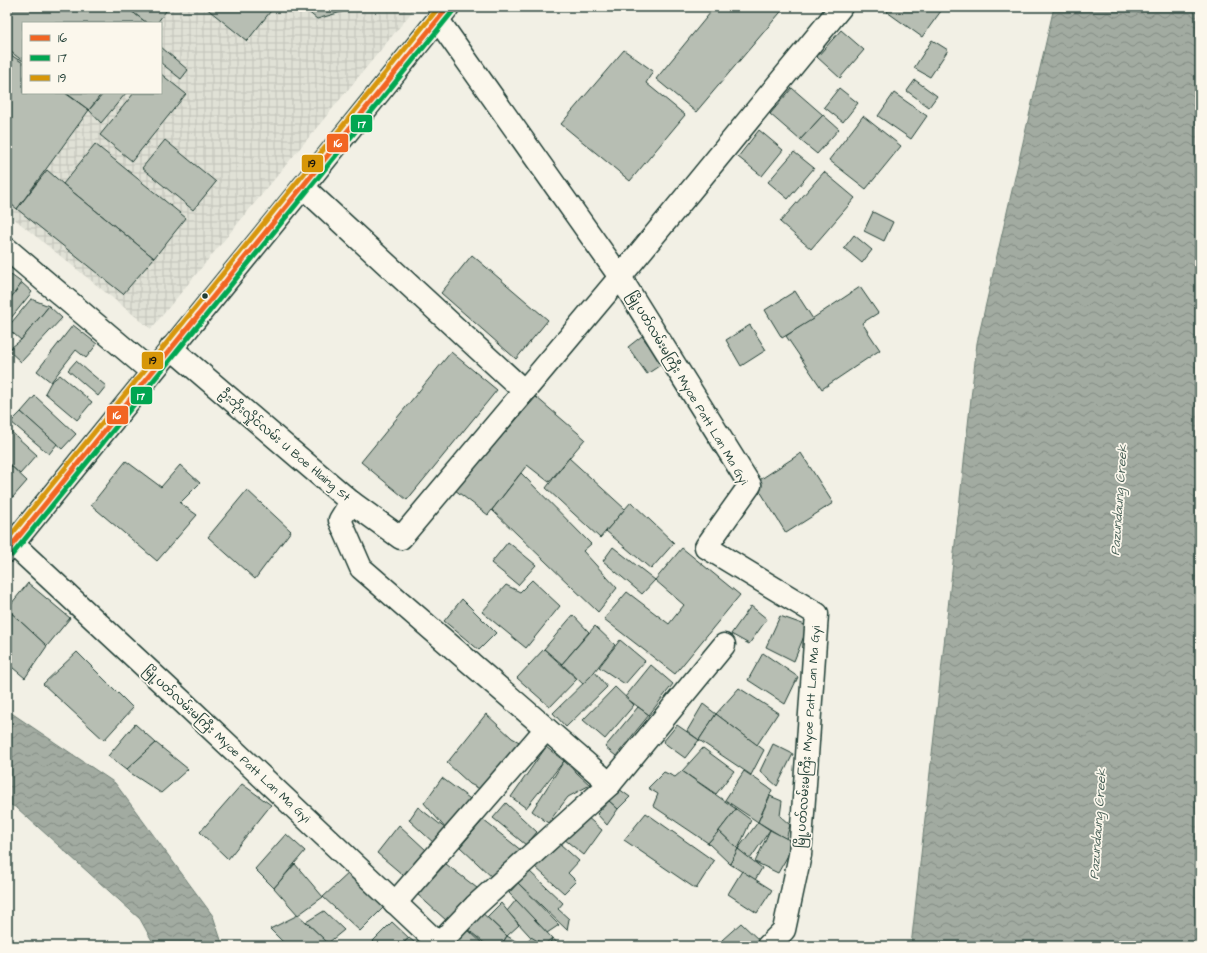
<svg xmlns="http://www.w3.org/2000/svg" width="1207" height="953" viewBox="0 0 1207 953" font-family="'Architects Daughter','Noto Sans Myanmar',sans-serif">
	<defs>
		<pattern id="industrial-grid" width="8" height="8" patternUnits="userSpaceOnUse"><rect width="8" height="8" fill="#e0e1d6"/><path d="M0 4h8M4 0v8" fill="none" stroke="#c0c2b8"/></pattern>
		<pattern id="water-waves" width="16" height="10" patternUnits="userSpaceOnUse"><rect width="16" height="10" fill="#a2aba1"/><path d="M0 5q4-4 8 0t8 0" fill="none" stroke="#838c84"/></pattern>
	</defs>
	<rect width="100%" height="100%" fill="#f2f0e5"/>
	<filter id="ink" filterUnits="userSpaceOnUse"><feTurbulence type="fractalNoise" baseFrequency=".025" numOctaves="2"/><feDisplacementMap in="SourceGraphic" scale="8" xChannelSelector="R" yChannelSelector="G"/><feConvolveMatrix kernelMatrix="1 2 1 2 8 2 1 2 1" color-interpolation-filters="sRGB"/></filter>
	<g filter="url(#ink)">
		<path fill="url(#industrial-grid)" fill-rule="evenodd" d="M7 7H416L151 329 7 213ZM23 23H161V93H23Z"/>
		<g fill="url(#water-waves)" stroke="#6e7f75">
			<path d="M1054 7H1200V946H911L977 343Z"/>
			<path d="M7 710 115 783 213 916 223 946H155L140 919 17 808 7 803Z"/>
		</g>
		<g fill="#b7beb3" stroke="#1f3d34">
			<path d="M7 7H126L147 23H23V61L7 49Z"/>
			<path d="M126 7H169L157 23H147Z"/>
			<path d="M205 7H274L247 41Z"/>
			<path d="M302 7H359L317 19Z"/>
			<path d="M715 7H785L696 112 656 79Z"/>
			<path d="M891 7H936L941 11 922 37 887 12Z"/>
			<path d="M841 30 864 50 840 78 817 57Z"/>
			<path d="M932 40 948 50 930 77 914 68Z"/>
			<path d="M161 47 188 70 181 79 161 63Z"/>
			<path d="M624 50 653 71 646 83 685 115 630 181 561 124Z"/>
			<path d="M11 55 23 63V93H65L89 110 17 209 7 201V61Z"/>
			<path d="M161 74 186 94 132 161 100 135 134 93H161Z"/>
			<path d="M915 80 937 96 929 107 907 91Z"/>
			<path d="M792 88 823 115 800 140 770 114Z"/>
			<path d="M839 88 858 103 843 122 824 107Z"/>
			<path d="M66 93H102L89 110Z"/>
			<path d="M104 93H126L101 123 89 110Z"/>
			<path d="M894 93 927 116 911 139 878 116Z"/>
			<path d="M823 115 839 129 817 154 800 140Z"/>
			<path d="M863 116 901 146 866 189 829 160Z"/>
			<path d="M759 130 783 150 762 176 738 157Z"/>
			<path d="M165 140 216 182 193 210 142 168Z"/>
			<path d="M95 144 186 218 154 258 63 184Z"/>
			<path d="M794 152 814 168 788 199 768 182Z"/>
			<path d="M47 170 63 184 154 258 123 294 17 209Z"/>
			<path d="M824 172 855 198 811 249 780 222Z"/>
			<path d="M873 212 893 222 884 241 864 231Z"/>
			<path d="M854 235 872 250 862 263 844 248Z"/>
			<path d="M472 255 548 320 516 359 441 293Z"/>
			<path d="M7 272 22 283 7 303Z"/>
			<path d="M22 283 32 292 7 323V303Z"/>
			<path d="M860 287 878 313 862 323 880 350 822 389 786 336Z"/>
			<path d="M795 291 813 319 782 338 765 310Z"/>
			<path d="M31 299 49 306 21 340 7 328Z"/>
			<path d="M49 306 62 318 21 362 8 350 21 340Z"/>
			<path d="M73 325 97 344 86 358 76 350 51 382 37 371Z"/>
			<path d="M750 325 766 350 741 366 726 340Z"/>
			<path d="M642 336 662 364 647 374 628 347Z"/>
			<path d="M451 352 497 390 407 500 361 462Z"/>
			<path d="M76 361 106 386 98 396 68 370Z"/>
			<path d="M60 375 92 402 77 420 45 393 51 382Z"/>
			<path d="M35 396 76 434 62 449 21 412Z"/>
			<path d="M536 397 585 439 549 482 527 465 488 515 455 490Z"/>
			<path d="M21 412 57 444 49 454 11 422Z"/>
			<path d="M7 428 37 455 20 474 7 462Z"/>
			<path d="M801 453 833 503 786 533 755 483Z"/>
			<path d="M569 458 625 509 600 538 546 488Z"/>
			<path d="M126 461 161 487 180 465 200 483 180 503 197 515 157 561 91 505Z"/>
			<path d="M7 462 27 481 13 497 7 492Z"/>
			<path d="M521 473 591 544 583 551 617 588 598 612 492 510Z"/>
			<path d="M247 490 291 531 255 579 208 537Z"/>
			<path d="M631 502 674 543 651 569 606 531Z"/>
			<path d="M508 542 536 565 518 585 491 563Z"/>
			<path d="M613 547 655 580 642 594 603 561Z"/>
			<path d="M682 548 740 595 675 674 604 619 627 592 669 624 684 605 655 580Z"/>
			<path d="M532 580 560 606 526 648 482 612 506 585 520 592Z"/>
			<path d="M28 583 70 618 47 646 7 609Z"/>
			<path d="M462 599 496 633 479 650 444 621Z"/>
			<path d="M751 606 767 619 749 644 731 634Z"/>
			<path d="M7 609 47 646 25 678 7 663Z"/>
			<path d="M573 615 589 632 562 664 544 649Z"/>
			<path d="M780 616 808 626 794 661 766 647Z"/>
			<path d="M595 626 615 645 584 685 562 664Z"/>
			<path d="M620 640 645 661 625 684 599 667Z"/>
			<path d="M544 649 577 679 550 707 517 678Z"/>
			<path d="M77 652 133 708 104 740 43 684Z"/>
			<path d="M763 653 798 677 785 704 748 680Z"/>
			<path d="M651 665 673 684 649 715 625 697Z"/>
			<path d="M595 672 607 687 566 727 553 713Z"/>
			<path d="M615 687 634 705 605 739 583 720Z"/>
			<path d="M739 688 778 713 757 745 716 714Z"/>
			<path d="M703 704 716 714 699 740 687 731Z"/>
			<path d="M638 707 649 715 616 756 605 747Z"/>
			<path d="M486 714 512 738 523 744 482 790 470 784 447 763Z"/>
			<path d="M716 714 764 750 751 775 699 740Z"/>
			<path d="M135 724 156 743 126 770 108 756Z"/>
			<path d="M677 725 699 740 685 758 663 742Z"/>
			<path d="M156 743 188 769 161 793 126 770Z"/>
			<path d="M773 744 793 754 777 786 760 771Z"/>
			<path d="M546 747 564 761 526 808 511 797Z"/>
			<path d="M703 748 734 771 716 794 682 771Z"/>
			<path d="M564 761 590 785 568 797 548 823 532 811Z"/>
			<path d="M682 771 736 809 719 831 708 843 653 806 658 794 648 788 664 772 675 777Z"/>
			<path d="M744 771 772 790 758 822 725 800Z"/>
			<path d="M442 778 473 801 446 829 424 803Z"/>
			<path d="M242 784 271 805 228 859 200 832Z"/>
			<path d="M619 789 630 797 618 809 609 801Z"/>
			<path d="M770 796 782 801 780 816 790 825 786 839 758 822Z"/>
			<path d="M609 801 618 809 607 825 597 814Z"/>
			<path d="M506 803 537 832 526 845 493 818Z"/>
			<path d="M418 807 446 829 436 845 409 820Z"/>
			<path d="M736 809 751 820 738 849 719 831Z"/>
			<path d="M646 813 714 861 696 889 624 840Z"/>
			<path d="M586 816 602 830 584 855 564 839Z"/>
			<path d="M483 820 522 851 494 879 460 847Z"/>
			<path d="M758 822 770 830 750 859 738 849Z"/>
			<path d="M399 825 426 850 403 875 377 853Z"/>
			<path d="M770 830 795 843 778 873 755 862Z"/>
			<path d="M719 831 738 849 730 864 708 843Z"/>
			<path d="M286 834 305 851 274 888 255 869Z"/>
			<path d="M559 843 579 861 568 873 576 881 564 893 535 867Z"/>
			<path d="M738 849 762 868 755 880 730 864Z"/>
			<path d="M295 864 323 897 298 915 274 888Z"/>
			<path d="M446 864 477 888 447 921 417 894Z"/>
			<path d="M352 870 388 903 360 931 323 897Z"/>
			<path d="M529 871 563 903 558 909 569 919 567 930 518 883Z"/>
			<path d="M742 871 772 890 757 913 728 894Z"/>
			<path d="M518 883 559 925 547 933 509 893Z"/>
			<path d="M516 900 552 938 543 946H539L507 911Z"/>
			<path d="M501 903 519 925 507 936 487 917Z"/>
			<path d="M477 908 507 936 500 946H488L466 928Z"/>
			<path d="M324 911 344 930 328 943 306 922Z"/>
			<path d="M298 915 306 922 328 943 325 946H287L270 929Z"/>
			<path d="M392 922 409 938 400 946H368Z"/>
			<path d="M741 923 761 942 757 946H728L722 940Z"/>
			<path d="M466 928 485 946H460L455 941Z"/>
			<path d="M507 936 522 945V946H501Z"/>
			<path d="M531 937 546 946H525Z"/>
			<path d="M409 938 419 946H400Z"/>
			<path d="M552 938 561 946H549Z"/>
		</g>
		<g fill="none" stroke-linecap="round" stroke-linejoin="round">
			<defs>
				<g id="minor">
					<path d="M438 20 620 277 750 485 706 547 817 614 800 855 784 930 768 946"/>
					<path d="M303 187 524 391"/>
					<path d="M7 249 152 372"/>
					<path d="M171 348 351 502 401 538 620 277 841 7"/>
					<path d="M351 502 340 520 361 568 610 784"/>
					<path d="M12 543 185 704 441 946"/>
					<path d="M395 903 546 729"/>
					<path d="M439 944 475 906 610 784 724 645"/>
				</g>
				<path id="primary" d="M7 551 303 187 448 7"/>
			</defs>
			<use href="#minor" stroke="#1f3d34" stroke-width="25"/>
			<use href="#primary" stroke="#1f3d34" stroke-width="25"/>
			<use href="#minor" stroke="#fbf7ec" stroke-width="22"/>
			<use href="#primary" stroke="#fbf7ec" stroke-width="22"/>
			<defs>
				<path id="bus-1" d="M7 551 448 7"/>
				<path id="bus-2" d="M12 555 453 11"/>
				<path id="bus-3" d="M7 540 439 7"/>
			</defs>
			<use href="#bus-1" stroke="#fbf7ec" stroke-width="8"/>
			<use href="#bus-2" stroke="#fbf7ec" stroke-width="8"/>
			<use href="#bus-3" stroke="#fbf7ec" stroke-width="8"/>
			<use href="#bus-1" stroke="#f26522" stroke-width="5"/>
			<use href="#bus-2" stroke="#00a651" stroke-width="5"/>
			<use href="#bus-3" stroke="#d79608" stroke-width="5"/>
		</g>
	</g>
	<circle fill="#1f3d34" stroke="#fbf7ec" stroke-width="1.5" cx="205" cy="296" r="3.5"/>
	<g text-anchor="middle" stroke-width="3.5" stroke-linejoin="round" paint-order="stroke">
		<g font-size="12" fill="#1f3d34" stroke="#fbf7ec">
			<text transform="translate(688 388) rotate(59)" y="4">မြို့ပတ်လမ်းမကြီး Myoe Patt Lan Ma Gyi</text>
			<text transform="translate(285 445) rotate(40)" y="4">ဦးဘိုးလှိုင်လမ်း U Boe Hlaing St</text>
			<text transform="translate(808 737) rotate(-86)" y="4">မြို့ပတ်လမ်းမကြီး Myoe Patt Lan Ma Gyi</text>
			<text transform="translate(227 744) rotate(43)" y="4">မြို့ပတ်လမ်းမကြီး Myoe Patt Lan Ma Gyi</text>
		</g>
		<g font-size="13" font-style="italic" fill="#465e55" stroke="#fbf7ec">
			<text transform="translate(1118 500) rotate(-86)" y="5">Pazundaung Creek</text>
			<text transform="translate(1097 824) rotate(-86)" y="5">Pazundaung Creek</text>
		</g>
	</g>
	<g stroke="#fbf7ec" stroke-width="1.5">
		<rect x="350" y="114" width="23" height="19" rx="4" fill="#00a651"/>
		<rect x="326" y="133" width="23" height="20" rx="4" fill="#f26522"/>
		<rect x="301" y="154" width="23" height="19" rx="4" fill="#d79608"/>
		<rect x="141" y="351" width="23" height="19" rx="4" fill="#d79608"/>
		<rect x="130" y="386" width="23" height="19" rx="4" fill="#00a651"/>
		<rect x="106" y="405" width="23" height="20" rx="4" fill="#f26522"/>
	</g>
	<g font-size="11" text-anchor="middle" font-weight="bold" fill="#fff">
		<text x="362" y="128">17</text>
		<text x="338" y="147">16</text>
		<text x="141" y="400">17</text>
		<text x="117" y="419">16</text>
	</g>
	<g font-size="11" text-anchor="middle" font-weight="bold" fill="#111">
		<text x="312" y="167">19</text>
		<text x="153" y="364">19</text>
	</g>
	<rect width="1207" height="953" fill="none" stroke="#fbf7ec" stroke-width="24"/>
	<rect x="12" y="12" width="1183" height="929" fill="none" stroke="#1f3d34" stroke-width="1.5" filter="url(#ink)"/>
	<rect x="22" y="22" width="140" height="72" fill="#fbf7ec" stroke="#a3ada2"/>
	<rect x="30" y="35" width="20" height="6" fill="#f26522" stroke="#a3ada2"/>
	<text x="58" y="42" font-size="12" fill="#1f3d34">16</text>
	<rect x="30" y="55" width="20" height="6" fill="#00a651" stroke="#a3ada2"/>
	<text x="58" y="62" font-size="12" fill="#1f3d34">17</text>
	<rect x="30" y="75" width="20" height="6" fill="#d79608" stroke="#a3ada2"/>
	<text x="58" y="82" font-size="12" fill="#1f3d34">19</text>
</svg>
